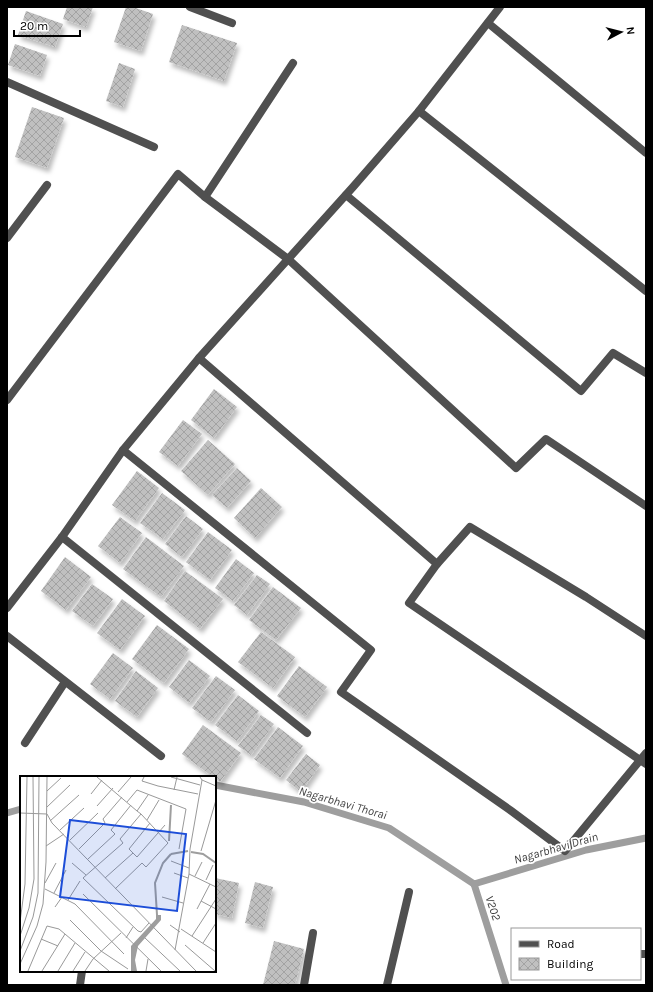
<svg xmlns="http://www.w3.org/2000/svg" width="653" height="992" viewBox="0 0 653 992" font-family="Karla,sans-serif">
	<defs>
		<pattern id="building-cross-hatch" width="8" height="8" patternUnits="userSpaceOnUse"><rect width="8" height="8" fill="#c0c0c0"/><path d="M0 0l8 8M0 8l8-8" fill="none" stroke="#a3a3a3"/></pattern>
		<filter id="shadow"><feDropShadow dx="2.5" dy="4.5" stdDeviation="2" flood-color="#0004"/></filter>
	</defs>
	<rect width="100%" height="100%" fill="#fff"/>
	<g fill="none" stroke-linecap="round" stroke-linejoin="round">
		<g stroke="#9e9e9e" stroke-width="7">
			<path d="M215 785 304 802 389 828 474 884"/>
			<path d="M7 813 21 809"/>
			<path d="M474 884 586 850 646 838"/>
			<path d="M474 884 506 985"/>
		</g>
	</g>
	<g fill="url(#building-cross-hatch)" filter="url(#shadow)">
		<path d="M67 7H93L86 27 63 19Z"/>
		<path d="M126 7H133L153 14 141 51 114 42Z"/>
		<path d="M26 11 63 24 55 47 18 35Z"/>
		<path d="M182 25 237 43 224 81 169 62Z"/>
		<path d="M15 44 47 55 40 76 8 65Z"/>
		<path d="M119 63 135 69 123 107 106 101Z"/>
		<path d="M32 107 64 118 47 168 15 157Z"/>
		<path d="M214 389 237 407 214 438 191 420Z"/>
		<path d="M183 420 202 434 178 466 159 452Z"/>
		<path d="M208 440 235 464 208 495 181 471Z"/>
		<path d="M237 468 251 481 227 508 212 495Z"/>
		<path d="M137 471 159 488 135 521 112 505Z"/>
		<path d="M261 488 282 507 255 538 234 518Z"/>
		<path d="M162 493 185 510 163 539 140 523Z"/>
		<path d="M186 516 203 529 182 557 165 544Z"/>
		<path d="M120 517 142 533 120 563 98 546Z"/>
		<path d="M208 532 232 550 210 580 186 562Z"/>
		<path d="M146 537 184 566 161 597 123 569Z"/>
		<path d="M65 557 91 577 66 610 41 591Z"/>
		<path d="M236 559 254 573 233 601 215 588Z"/>
		<path d="M185 571 223 599 200 629 164 601Z"/>
		<path d="M257 575 270 584 247 615 234 605Z"/>
		<path d="M92 584 113 599 93 626 72 611Z"/>
		<path d="M273 587 301 608 276 640 249 620Z"/>
		<path d="M122 599 145 616 120 650 97 633Z"/>
		<path d="M157 625 189 649 164 683 132 659Z"/>
		<path d="M261 632 295 657 273 688 238 662Z"/>
		<path d="M113 653 133 668 110 699 90 684Z"/>
		<path d="M189 660 210 676 189 703 169 687Z"/>
		<path d="M299 666 327 687 305 717 277 696Z"/>
		<path d="M136 671 158 688 137 717 115 701Z"/>
		<path d="M216 676 235 690 211 722 192 708Z"/>
		<path d="M238 695 259 711 237 741 215 725Z"/>
		<path d="M261 715 274 724 251 755 238 746Z"/>
		<path d="M203 725 241 753 220 782 215 778V777H213L182 754Z"/>
		<path d="M278 727 303 746 280 778 254 759Z"/>
		<path d="M306 754 320 765 301 792 286 780Z"/>
		<path d="M215 878 239 883 232 918 215 914Z"/>
		<path d="M255 882 273 887 263 928 245 923Z"/>
		<path d="M274 941 304 949 295 985H263Z"/>
	</g>
	<g fill="none" stroke-linecap="round" stroke-linejoin="round">
		<g stroke="#505050" stroke-width="8">
			<path d="M62 537 307 733"/>
			<path d="M7 636 161 756"/>
		</g>
		<g stroke="#505050" stroke-width="8">
			<path d="M190 7 232 23"/>
			<path d="M488 23 646 153"/>
			<path d="M7 82 154 147"/>
			<path d="M419 111 646 291"/>
			<path d="M346 195 581 391 613 353 646 373"/>
			<path d="M205 197 293 63"/>
			<path d="M7 238 47 185"/>
			<path d="M199 358 437 564 409 603 646 764"/>
			<path d="M7 400 178 174 205 197 288 259 516 468 546 439 646 506"/>
			<path d="M123 450 371 650 341 692 510 810 565 851 646 753"/>
			<path d="M437 564 470 527 586 597 646 636"/>
			<path d="M25 743 65 682"/>
			<path d="M640 954H646"/>
			<path d="M80 985 82 971"/>
			<path d="M304 985 313 933"/>
			<path d="M387 985 409 892"/>
		</g>
		<path stroke="#505050" stroke-width="8" d="M7 608 62 537 123 450 199 358 353 187 419 111 500 7"/>
	</g>
	<g text-anchor="middle" stroke-width="3.5" stroke-linejoin="round" paint-order="stroke">
		<g font-size="12" font-style="italic" fill="#3f3f3f" stroke="#fff">
			<text transform="translate(343 803) rotate(16)" y="4">Nagarbhavi Thorai</text>
			<text transform="translate(556 848) rotate(-16)" y="4">Nagarbhavi Drain</text>
			<text transform="translate(493 908) rotate(72)" y="4">V202</text>
		</g>
	</g>
	<g transform="translate(20 776)">
		<rect width="196" height="196" fill="#fff"/>
		<path d="M136 139H141V144L118 170 115 184 117 195H111V170L136 143Z" fill="#9e9e9e"/>
		<path fill="none" stroke="#9e9e9e" stroke-width="2" d="M149 65 151 29M171 76 183 78 196 87M151 78 168 75M137 139 135 107 143 87 151 78"/>
		<path fill="none" stroke="#999" stroke-width="1" d="M77 1 117 35M124 1 122 5 138 10 178 18M151 1 180 9M180 1 182 4 196 10M154 14 157 1M27 15 41 2M98 16 111 1M71 18 82 4M128 19 117 35 121 38 100 63 103 67 63 102 118 155 121 156 129 147M107 26 117 14 166 33 159 73M77 30 93 12M27 31 50 9M0 37 27 38M27 38 32 47 176 195M127 44 139 24M30 45 59 19M40 54 64 32M50 64 78 37M26 70 44 58M59 73 85 47 83 43 102 21M181 75 196 24M113 77 109 73 130 47M68 83 95 58 91 54 111 29M151 85 169 92M52 87 66 99M154 97 168 102M169 98 170 73 182 4M175 100 182 86M85 102 113 77 117 81 145 49M186 104 193 89M25 107 36 87M25 113 55 128 104 178M95 113 122 87 126 91 148 67 121 38M34 117 46 94M63 118 141 195M142 121 163 127M48 124 60 105M181 125 196 133M35 131 42 121M177 133 190 108M50 144 81 175 108 193M0 146 5 108 7 1M150 149 160 156M161 153 196 176M0 160 9 132 14 103 13 1M172 160 196 123M106 162 113 151M125 162 160 195M21 163 38 170M183 167 196 147M165 169 195 195M155 174 169 98 196 111M0 175 13 141 18 117 19 1M0 188 17 150 23 128 26 86 27 1M8 195 27 150 39 153 89 195M22 195 45 158M38 195 55 167M53 195 65 176M65 195 73 183 101 157M126 195 128 183"/>
		<path fill="#1d4ed8" fill-opacity="0.15" stroke="#1d4ed8" stroke-width="2" d="M50 44 166 58 157 135 40 121Z"/>
		<rect width="196" height="196" fill="none" stroke="#000" stroke-width="2"/>
	</g>
	<rect width="653" height="992" fill="none" stroke="#000000" stroke-width="16"/>
	<rect x="511" y="928" width="130" height="52" fill="#ffffff" stroke="#999999"/>
	<rect x="519" y="941" width="20" height="6" fill="#505050" stroke="#999999"/>
	<text x="547" y="948" font-size="12" fill="#000000">Road</text>
	<rect x="519" y="958" width="20" height="12" fill="url(#building-cross-hatch)" stroke="#999999"/>
	<text x="547" y="968" font-size="12" fill="#000000">Building</text>
	<g transform="translate(621 32) rotate(83)" stroke="#ffffff" stroke-width="3" paint-order="stroke">
	<path d="M0-3L7 15L0 10L-7 15Z" fill="#000000"/>
	<text y="-6" font-size="11" font-weight="bold" text-anchor="middle" fill="#000000">N</text>
	</g>
	<path d="M14 30v6h66v-6" fill="none" stroke="#000000" stroke-width="2"/>
	<text x="20" y="30" font-size="12" fill="#000000" stroke="#ffffff" stroke-width="3" paint-order="stroke">20 m</text>
</svg>
